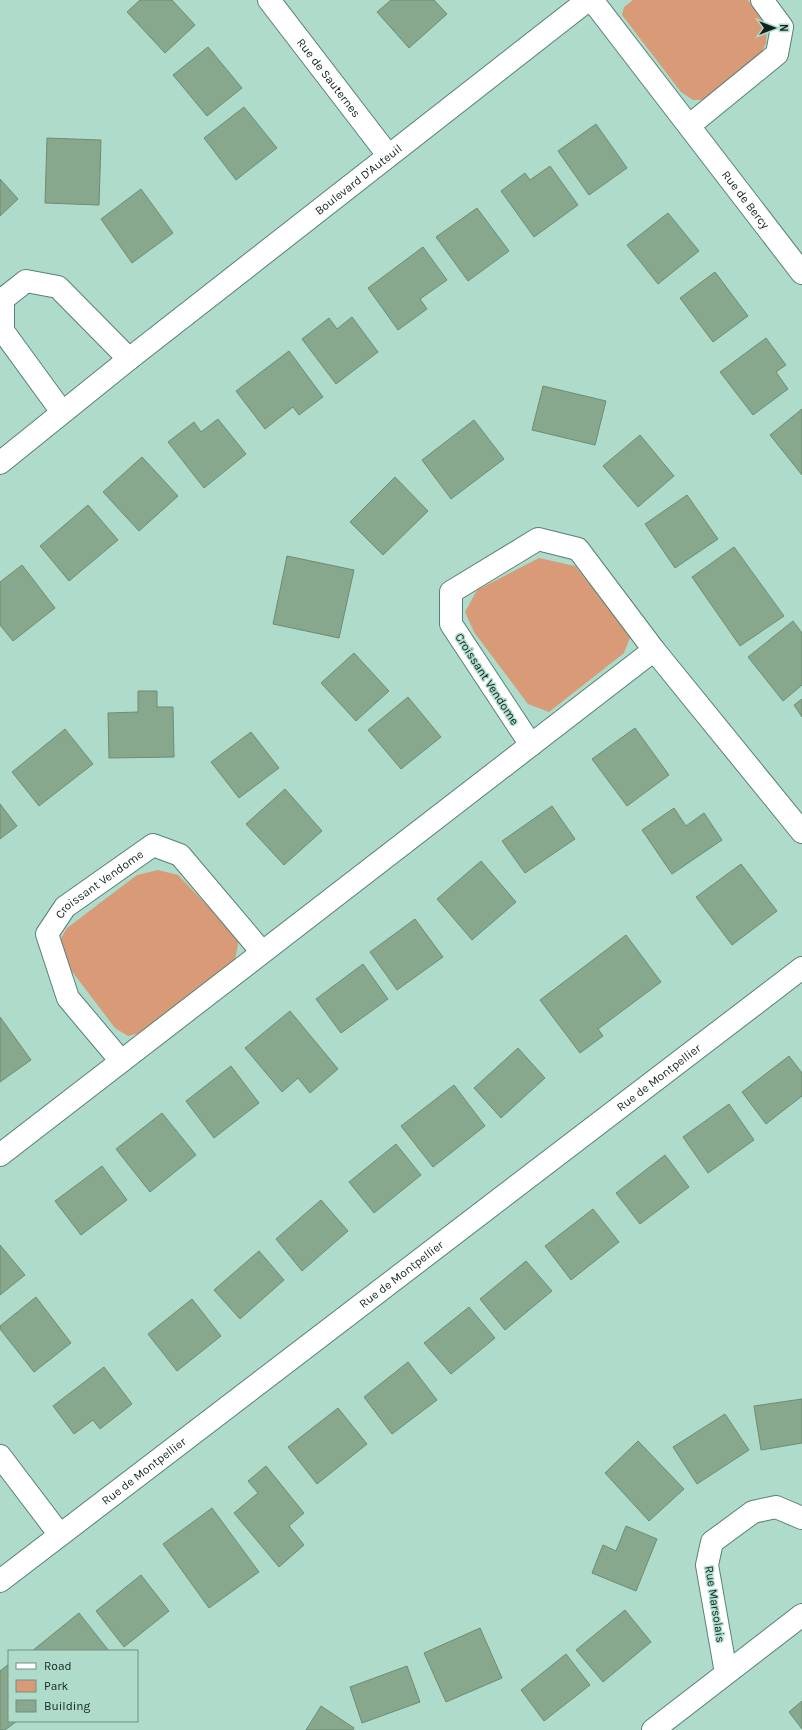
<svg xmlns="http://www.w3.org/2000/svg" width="802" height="1730" viewBox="0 0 802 1730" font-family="Karla,sans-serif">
	<rect width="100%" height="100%" fill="#afdbcb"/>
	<g fill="#d89a77">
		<path d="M633 0H748L767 26 766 43 760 56 707 100H693L681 92 622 15 624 7Z"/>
		<path d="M539 558 575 566 631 635 624 653 549 712 528 704 474 632 465 612 477 590Z"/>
		<path d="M158 870 178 875 239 939 235 960 140 1033 128 1036 115 1028 68 966 60 940 67 928 137 875Z"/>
	</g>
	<g fill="#88a88e" stroke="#6d8c73">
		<path d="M140 0H172L195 25 165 53 127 12Z"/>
		<path d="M391 0H434L447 14 409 48 377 12Z"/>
		<path d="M208 47 242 88 207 116 173 75Z"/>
		<path d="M244 107 277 148 236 180 204 138Z"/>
		<path d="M596 124 627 168 589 195 558 151Z"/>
		<path d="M47 138 101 140 99 205 45 203Z"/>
		<path d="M550 166 578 205 534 237 501 191 525 173 530 180Z"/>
		<path d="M0 179 18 199 0 216Z"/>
		<path d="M141 189 173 233 132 263 101 219Z"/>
		<path d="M477 208 509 251 468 281 436 237Z"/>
		<path d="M668 213 699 251 658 284 627 245Z"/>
		<path d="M423 247 447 280 420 299 427 309 398 330 368 288Z"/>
		<path d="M715 272 748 316 713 342 680 298Z"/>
		<path d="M352 317 378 352 336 384 302 339 329 318 337 329Z"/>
		<path d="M766 338 786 365 776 372 788 389 753 415 720 372Z"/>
		<path d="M289 351 323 397 299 415 293 407 265 429 236 391Z"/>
		<path d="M543 386 606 401 595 445 532 430Z"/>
		<path d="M802 409V475L770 435Z"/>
		<path d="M218 419 246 454 204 488 168 442 194 422 201 432Z"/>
		<path d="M474 420 504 459 451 499 422 460Z"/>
		<path d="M640 435 674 476 638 507 603 466Z"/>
		<path d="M142 457 178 496 139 531 103 492Z"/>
		<path d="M395 477 428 511 383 555 350 522Z"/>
		<path d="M687 495 718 539 675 568 645 524Z"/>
		<path d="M88 505 118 540 69 581 40 546Z"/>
		<path d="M734 547 784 616 740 646 692 577Z"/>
		<path d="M287 556 354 570 339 638 273 624Z"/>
		<path d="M22 565 55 608 13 641 0 625V582Z"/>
		<path d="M793 621 802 633V685L783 701 748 657Z"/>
		<path d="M354 653 389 691 356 721 321 683Z"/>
		<path d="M138 691H157V707H173L174 757 109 758 108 713 138 712Z"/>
		<path d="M408 697 441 737 401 769 368 730Z"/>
		<path d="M802 699V717L794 705Z"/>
		<path d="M635 728 669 775 627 806 592 759Z"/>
		<path d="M65 729 93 764 39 806 12 772Z"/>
		<path d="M251 732 279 768 239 798 211 762Z"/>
		<path d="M285 789 322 831 284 865 246 824Z"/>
		<path d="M0 804 17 826 0 839Z"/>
		<path d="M552 806 575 839 525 873 502 841Z"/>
		<path d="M674 808 686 826 704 813 722 840 672 874 642 830Z"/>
		<path d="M481 861 516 902 472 940 437 899Z"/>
		<path d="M741 864 777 911 732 945 696 897Z"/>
		<path d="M415 919 443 957 397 990 370 952Z"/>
		<path d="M626 935 661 982 598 1029 603 1036 580 1053 540 1000Z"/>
		<path d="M363 964 388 999 341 1033 316 999Z"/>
		<path d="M290 1011 338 1069 310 1093 298 1078 282 1092 245 1048Z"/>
		<path d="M0 1017 31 1060 0 1082Z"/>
		<path d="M518 1048 545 1078 501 1118 474 1088Z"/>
		<path d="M789 1056 802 1073V1096L766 1124 742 1092Z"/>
		<path d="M231 1066 259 1103 214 1138 186 1101Z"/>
		<path d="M454 1085 485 1126 433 1167 401 1126Z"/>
		<path d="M729 1104 754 1140 708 1173 683 1137Z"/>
		<path d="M162 1113 196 1155 150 1192 116 1149Z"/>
		<path d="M396 1144 421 1175 374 1213 349 1182Z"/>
		<path d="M665 1155 689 1187 640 1224 616 1193Z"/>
		<path d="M102 1166 127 1200 81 1235 55 1201Z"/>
		<path d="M321 1200 348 1231 302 1271 276 1239Z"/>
		<path d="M593 1209 619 1242 571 1280 545 1246Z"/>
		<path d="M0 1245 25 1275 0 1295Z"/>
		<path d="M259 1251 284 1280 240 1319 214 1290Z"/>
		<path d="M526 1261 552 1291 505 1330 480 1299Z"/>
		<path d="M36 1297 71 1343 34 1372 0 1329V1326Z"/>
		<path d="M192 1299 221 1336 177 1371 148 1334Z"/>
		<path d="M469 1307 495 1338 451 1374 424 1343Z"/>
		<path d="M408 1362 437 1400 392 1434 364 1397Z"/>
		<path d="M104 1367 132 1404 100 1429 93 1420 74 1434 53 1406Z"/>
		<path d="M802 1399V1443L761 1450 754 1406Z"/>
		<path d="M338 1408 367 1444 317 1484 288 1447Z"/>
		<path d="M725 1414 749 1450 697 1484 673 1447Z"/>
		<path d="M638 1441 684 1489 649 1521 605 1473Z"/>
		<path d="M266 1466 304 1513 289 1526 304 1545 279 1567 234 1513 258 1493 248 1481Z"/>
		<path d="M212 1508 259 1572 209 1608 163 1544Z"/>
		<path d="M626 1526 657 1539 636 1591 592 1573 603 1545 616 1551Z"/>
		<path d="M141 1575 169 1611 124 1647 96 1611Z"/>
		<path d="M625 1610 651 1642 603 1682 576 1650Z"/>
		<path d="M79 1613 109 1651H32Z"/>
		<path d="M480 1628 502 1678 446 1702 424 1653Z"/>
		<path d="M566 1654 590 1685 544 1721 521 1690Z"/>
		<path d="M9 1664V1721H17L5 1730H0V1671Z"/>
		<path d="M407 1666 420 1702 362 1723 350 1687Z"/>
		<path d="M802 1701V1729L789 1712Z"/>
		<path d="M321 1706 354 1728 353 1730H306Z"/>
	</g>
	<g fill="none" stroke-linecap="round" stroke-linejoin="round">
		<defs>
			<g id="street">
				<path id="s1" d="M269 0 388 155"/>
				<path id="s2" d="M592 0 802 273"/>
				<path d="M690 125 777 54 782 27 762 0"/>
				<path d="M62 412 3 331V299L26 281 58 287 129 359"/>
				<path id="s3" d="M0 463 129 359 588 0"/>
				<path d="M531 745 451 624V592L538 539 578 549 654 650 802 832"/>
				<path id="s4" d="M121 1061 68 998 47 934 65 907 153 845 180 855 262 952"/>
				<path d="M0 1155 654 650"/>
				<path d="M0 1456 60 1535"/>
				<path id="s5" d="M0 1581 802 968"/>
				<path d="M726 1673 707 1565 712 1542 753 1512 776 1507 802 1518"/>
				<path d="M653 1730 802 1615"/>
			</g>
		</defs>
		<use href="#street" stroke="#588173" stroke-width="24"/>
		<use href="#street" stroke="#fff" stroke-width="22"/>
	</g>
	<g text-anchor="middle" stroke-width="3" stroke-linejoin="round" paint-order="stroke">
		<g font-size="12" fill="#12231e" stroke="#afdbcb">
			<text dy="4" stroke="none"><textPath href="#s1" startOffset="98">Rue de Sauternes</textPath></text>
			<text dy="4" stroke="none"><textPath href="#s3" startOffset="457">Boulevard D'Auteuil</textPath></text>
			<text dy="4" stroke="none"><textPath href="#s2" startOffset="252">Rue de Bercy</textPath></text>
			<text transform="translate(487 679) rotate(57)" y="4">Croissant Vendome</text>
			<text dy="4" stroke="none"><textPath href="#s4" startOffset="223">Croissant Vendome</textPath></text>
			<text dy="4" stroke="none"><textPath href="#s5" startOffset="829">Rue de Montpellier</textPath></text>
			<text dy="4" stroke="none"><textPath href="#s5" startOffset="505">Rue de Montpellier</textPath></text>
			<text dy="4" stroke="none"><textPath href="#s5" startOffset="181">Rue de Montpellier</textPath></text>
			<text transform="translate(715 1604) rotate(81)" y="4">Rue Marsolais</text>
		</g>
	</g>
	<rect x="8" y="1650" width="130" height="72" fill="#afdbcb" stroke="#709186"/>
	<rect x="16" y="1663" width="20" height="6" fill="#ffffff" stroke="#709186"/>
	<text x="44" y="1670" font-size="12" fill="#12231e">Road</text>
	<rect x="16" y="1680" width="20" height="12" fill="#d89a77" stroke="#709186"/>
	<text x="44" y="1690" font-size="12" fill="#12231e">Park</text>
	<rect x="16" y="1700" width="20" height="12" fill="#88a88e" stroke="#709186"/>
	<text x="44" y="1710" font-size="12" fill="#12231e">Building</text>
	<g transform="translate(774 28) rotate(90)" stroke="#afdbcb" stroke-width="3" paint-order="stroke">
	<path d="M0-3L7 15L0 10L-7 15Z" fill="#12231e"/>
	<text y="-6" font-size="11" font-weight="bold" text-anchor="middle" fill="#12231e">N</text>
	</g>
</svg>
